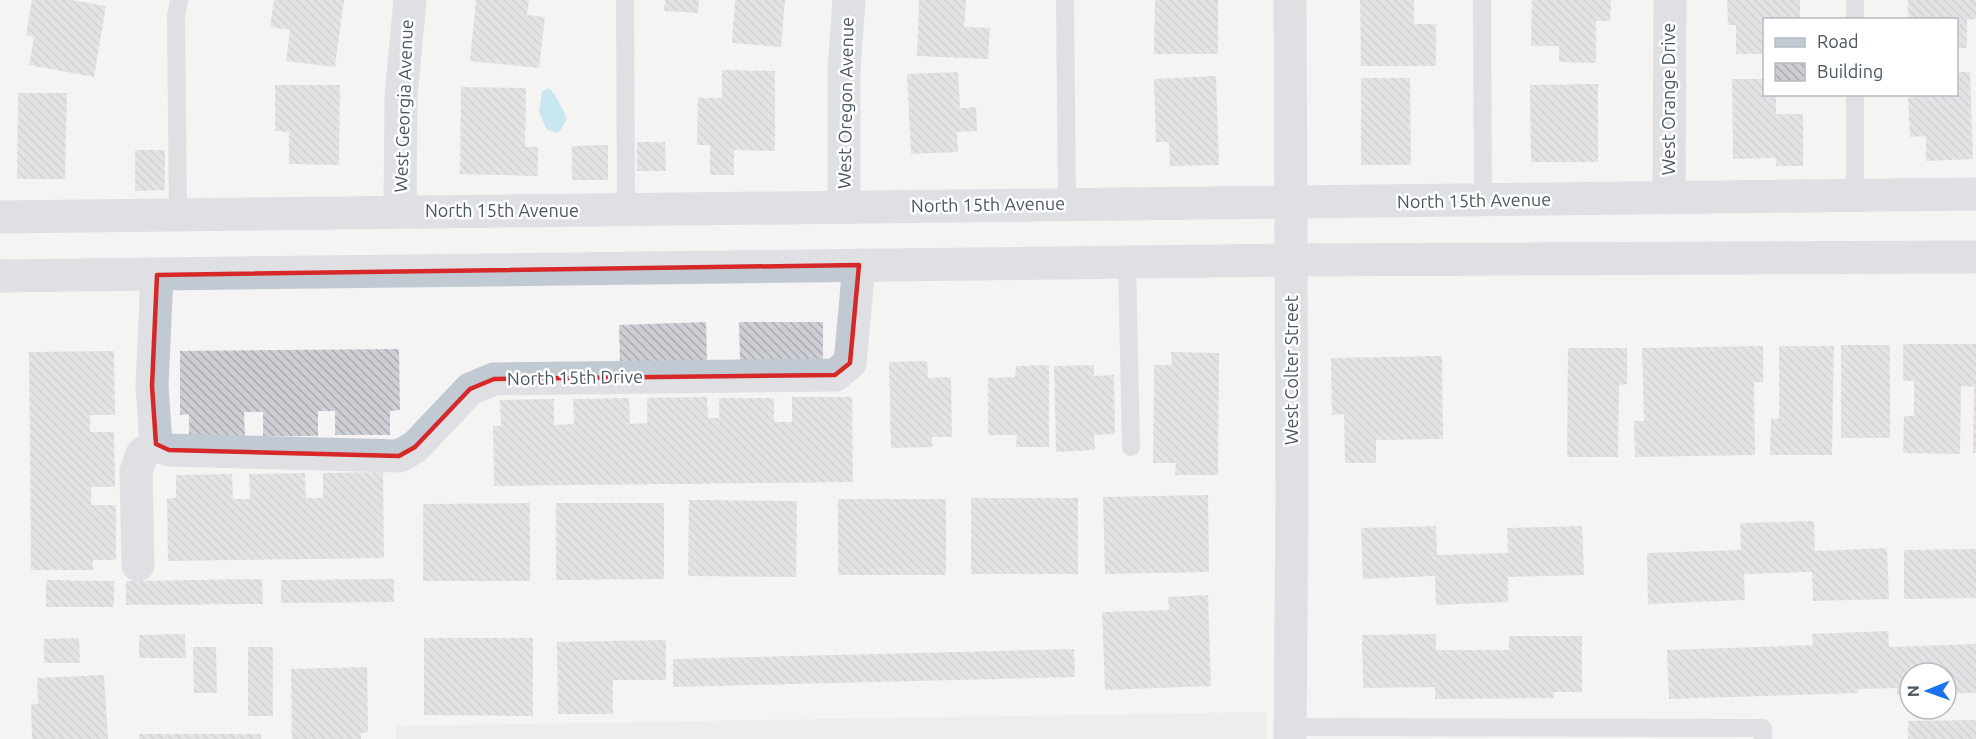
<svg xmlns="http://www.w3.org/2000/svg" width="1976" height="739" viewBox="0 0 1976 739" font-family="Ubuntu,sans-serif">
	<defs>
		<pattern id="building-back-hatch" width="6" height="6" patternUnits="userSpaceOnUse" patternTransform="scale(1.5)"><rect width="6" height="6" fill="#cdcfd5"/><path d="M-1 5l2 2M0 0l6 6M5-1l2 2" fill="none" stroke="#a8abb0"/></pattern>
	</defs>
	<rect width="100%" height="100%" fill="#f5f3f3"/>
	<path fill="#e6e4e5" d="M1266 712V739H396V726Z"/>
	<path fill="#90daee" d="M549 88 555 95 567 118 560 131 556 133 547 130 539 112 542 91Z"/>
	<g fill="url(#building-back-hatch)">
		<path d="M32 0H71L106 6 94 77 29 65 34 37 26 35Z"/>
		<path d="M274 0H344L335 67 286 61 290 30 270 27Z"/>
		<path d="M476 0H529L527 15 545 17 539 68 470 61Z"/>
		<path d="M665 0H699L698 13 664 11Z"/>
		<path d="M735 0H785L781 47 732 43Z"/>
		<path d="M919 0H966L964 27 990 28 988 59 917 56Z"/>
		<path d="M1155 0H1218V54H1154Z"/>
		<path d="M1360 0H1414V24H1436V66H1361Z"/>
		<path d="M1532 0H1611L1610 21H1596V63L1559 62V46H1531Z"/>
		<path d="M1727 0H1800V20H1764V54H1736V25H1728Z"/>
		<path d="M1908 0H1976V19L1967 20V48H1956V20H1908Z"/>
		<path d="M722 70 775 71V151L734 150V175H710V145H697L698 98H722Z"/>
		<path d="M958 72 960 108 976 107 977 131 957 132 958 152 911 154 907 74Z"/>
		<path d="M1956 72H1970L1973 159 1926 161V136L1910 137 1908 96 1956 94Z"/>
		<path d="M1216 76 1219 165 1170 166 1169 142H1156L1154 79Z"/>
		<path d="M1361 78H1410L1411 165H1361Z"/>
		<path d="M1732 79H1764V94H1776V114H1803V166H1776V158L1733 159Z"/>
		<path d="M1598 84V162H1531L1530 85Z"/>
		<path d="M275 85H340L339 165 289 164V132L275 131Z"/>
		<path d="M461 87 526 88 525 147H538V176L460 174Z"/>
		<path d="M18 93H67L65 179H17Z"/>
		<path d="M637 142H665L666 171H637Z"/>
		<path d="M608 145V180H572V146Z"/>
		<path d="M135 150H165V190L135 191Z"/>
		<path d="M706 322 707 360 620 363 619 325Z"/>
		<path d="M739 322H823V360H740Z"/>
		<path d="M1903 344H1976V453H1973L1974 387 1961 386 1960 454 1903 453 1904 416H1914V381H1903Z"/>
		<rect x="1841" y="345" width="49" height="93"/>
		<path d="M1763 346V382H1754L1755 455 1635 457 1634 421H1644L1642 348Z"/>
		<path d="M1779 346H1834L1832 455H1770L1771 419H1779Z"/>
		<path d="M1568 348H1627V384L1619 385 1618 457H1567Z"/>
		<path d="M399 349 400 410 390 411V435H335V411H318V436H263V412H244L245 437 189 438V414L180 415V351Z"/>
		<path d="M114 351 115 415H90V432H114L115 487H91V505H116V560H93V570H31L29 352Z"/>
		<path d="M1171 352 1219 353 1218 475H1175L1176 463H1153L1154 365H1172Z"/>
		<path d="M1442 356 1443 439 1376 440V463H1345L1344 414 1332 415 1331 358Z"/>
		<path d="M927 361 928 378 951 377 952 437H932V447L891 448 889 362Z"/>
		<path d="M1049 365V447H1016L1017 435H988V378L1015 377 1016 366Z"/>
		<path d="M1094 365V376L1114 375 1115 434 1094 435 1095 450 1056 452 1054 366Z"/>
		<path d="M707 397 708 418H719V398H774V422H792V397H852L853 482 494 486 493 426H501L500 400 554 399V425L574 424 573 399 629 398 630 424 647 423V398Z"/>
		<path d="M383 472 384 558 168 561 167 498H176V475L232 474 233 499H250L249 474 305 473 306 498H323V473Z"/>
		<path d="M1208 495 1209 572 1105 574 1103 497Z"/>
		<rect x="971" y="498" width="107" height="76"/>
		<rect x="838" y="499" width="108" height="76"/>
		<path d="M689 500 797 501 796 577 688 576Z"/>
		<path d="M530 503V581H423V504Z"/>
		<path d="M556 503H664V579L556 580Z"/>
		<path d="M1814 521 1815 551 1887 548 1889 599 1813 601 1812 572 1744 574 1745 600 1648 604 1647 553 1741 550 1740 523Z"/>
		<path d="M1436 526 1437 555 1508 553 1507 528 1582 526 1584 575 1508 577V602L1436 605 1435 576 1363 579 1361 528Z"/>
		<path d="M1976 549V598L1904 599V550Z"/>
		<path d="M262 579 263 604 126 605V581Z"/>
		<path d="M394 579V602L281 603V580Z"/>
		<path d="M46 580 114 581V607H46Z"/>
		<path d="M1208 595 1211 686 1105 690 1102 612 1169 610 1168 597Z"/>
		<path d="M1888 631 1889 647 1976 644V693H1946V673H1910V695H1897V688L1858 689V693L1669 699 1667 650 1813 645 1812 634Z"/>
		<path d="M185 634 186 658H139V635Z"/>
		<path d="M1436 634V650H1509V636H1582V692H1554V698L1435 699V687L1363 688 1362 635Z"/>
		<path d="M79 638 80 663H44V639Z"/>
		<path d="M424 638H533V716L424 715Z"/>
		<path d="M666 640V680H613V714H558L557 642Z"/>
		<path d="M193 647H216L217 693H194Z"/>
		<rect x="248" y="647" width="25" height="69"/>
		<path d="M1074 649 1075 677 673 687V659Z"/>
		<path d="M367 667 368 732 361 733V739H292L291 669Z"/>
		<path d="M104 675 108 739H32L31 704H38L37 678Z"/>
		<path d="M1976 720V739H1908V721Z"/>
		<rect x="139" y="734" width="122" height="5"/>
	</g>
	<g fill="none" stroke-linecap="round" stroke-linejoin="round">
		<g stroke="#c1cad2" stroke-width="18">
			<path d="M625 0 626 210"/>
			<path d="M1065 0 1067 204"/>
			<path d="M1482 0 1483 201"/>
			<path d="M1855 20V0"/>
			<path d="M1855 196V94"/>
			<path d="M178 214 176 17 179 0"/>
			<path d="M1127 262 1131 447"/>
			<path d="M1290 727 1763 728V739"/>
		</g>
		<g stroke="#c1cad2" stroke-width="33">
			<path d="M1669 198 1670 0"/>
			<path d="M844 207V69L849 0"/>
			<path d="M400 211 401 96 410 0"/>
			<path d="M0 217 1976 194"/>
			<path d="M157 275 152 386 156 444 169 450 399 456 415 447 470 389 494 379 835 375 850 363 859 265"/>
			<path d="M138 565 136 471 142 454 156 444"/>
		</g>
		<g stroke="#c1cad2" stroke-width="33">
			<path d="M0 276 1291 260 1976 257"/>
			<path d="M1290 739 1292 497 1290 0"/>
		</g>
	</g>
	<path d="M0 0H1976V739H0ZM859 265 850 363 835 375 494 379 470 389 415 447 399 456 169 450 156 444 152 386 157 275Z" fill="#f5f3f3" fill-opacity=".55" fill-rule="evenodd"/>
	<path fill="none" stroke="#d62828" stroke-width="4.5" stroke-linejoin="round" d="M859 265 850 363 835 375 494 379 470 389 415 447 399 456 169 450 156 444 152 386 157 275Z"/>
	<g text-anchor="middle" stroke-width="5" stroke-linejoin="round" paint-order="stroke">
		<g font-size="18" fill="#4a5661" stroke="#fff">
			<text transform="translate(1669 99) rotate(-90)" y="6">West Orange Drive</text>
			<text transform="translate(846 103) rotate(-89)" y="6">West Oregon Avenue</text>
			<text transform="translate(404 106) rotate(-88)" y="6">West Georgia Avenue</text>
			<text transform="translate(1474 201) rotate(-1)" y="6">North 15th Avenue</text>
			<text transform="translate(988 205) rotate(-1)" y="6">North 15th Avenue</text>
			<text x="502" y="217">North 15th Avenue</text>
			<text transform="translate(1292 370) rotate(-90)" y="6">West Colter Street</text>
			<text transform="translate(575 378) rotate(-1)" y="6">North 15th Drive</text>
		</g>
	</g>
	<rect x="1763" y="18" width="195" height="78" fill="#ffffff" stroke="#b7bbc0" stroke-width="1.5"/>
	<rect x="1775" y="38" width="30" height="9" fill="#c1cad2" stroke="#b7bbc0" stroke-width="1.5"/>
	<text x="1817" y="48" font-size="18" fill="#4a5661">Road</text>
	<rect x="1775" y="63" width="30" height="18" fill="url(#building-back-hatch)" stroke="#b7bbc0" stroke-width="1.5"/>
	<text x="1817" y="78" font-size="18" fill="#4a5661">Building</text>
	<g transform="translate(1928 691) rotate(269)"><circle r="28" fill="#ffffff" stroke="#b7bbc0" stroke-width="1.5"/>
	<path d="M0-4.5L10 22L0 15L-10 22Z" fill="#1a73e8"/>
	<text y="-9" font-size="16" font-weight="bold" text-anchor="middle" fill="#4a5661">N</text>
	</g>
</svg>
